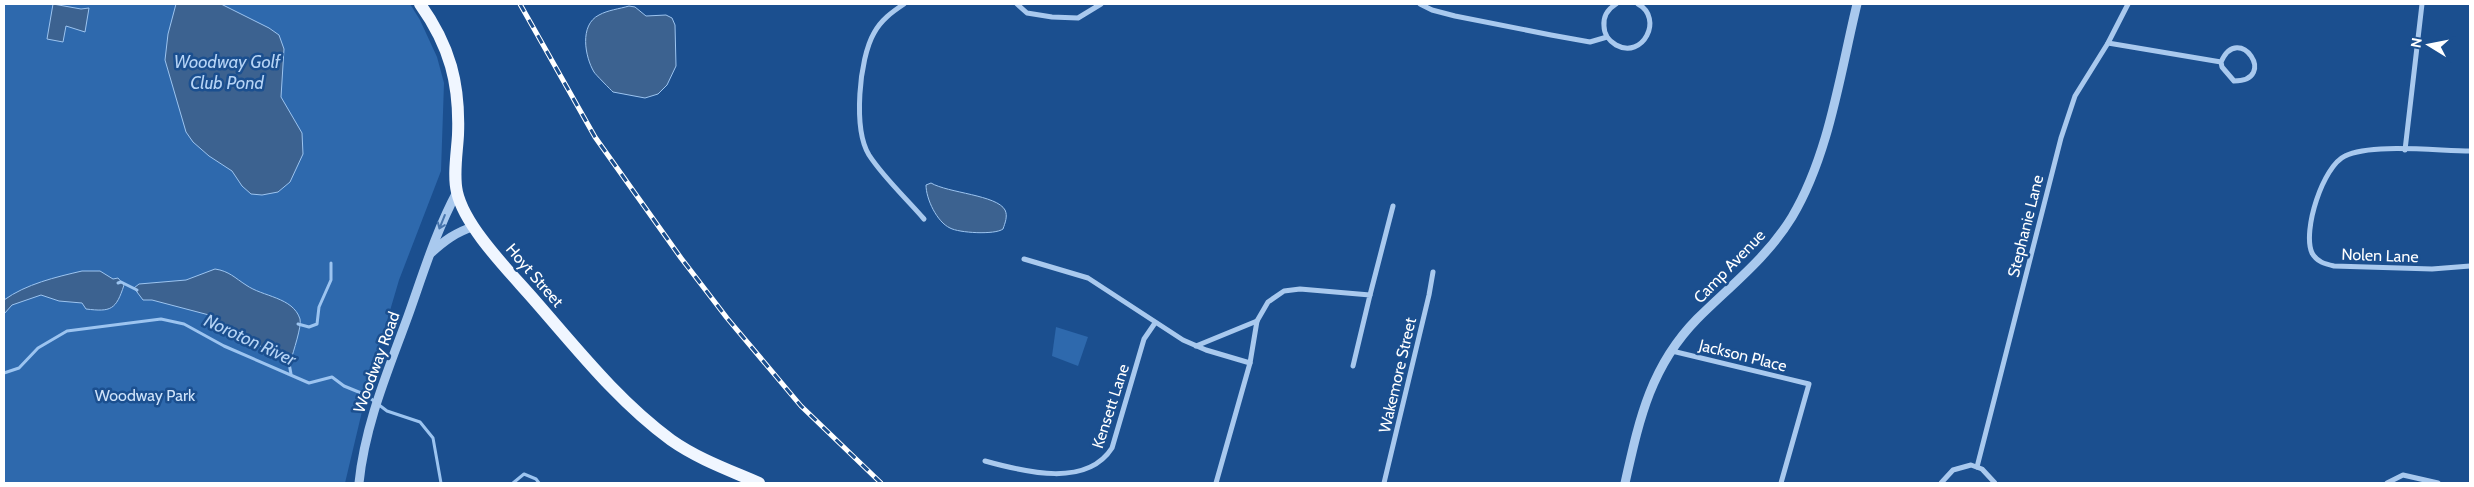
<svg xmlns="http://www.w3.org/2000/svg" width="2474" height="487" viewBox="0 0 2474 487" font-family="Cabin,sans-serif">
	<rect width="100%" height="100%" fill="#1b4f8f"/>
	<g fill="#2e69ad">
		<path d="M4 4H410L420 20 437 57 444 83 441 171 399 280 369 382 345 483H4Z"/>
		<path d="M1056 327 1088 337 1078 366 1052 356Z"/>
	</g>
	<g fill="#3c6290" stroke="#9cc4f0">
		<path d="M53 4 81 9 89 8 85 32 66 26 63 42 47 39Z"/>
		<path d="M176 4H221L269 28 279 35 284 49 281 97 302 133 303 154 290 182 278 192 262 195 251 194 242 186 232 171 209 156 193 142 186 132 165 60 168 34Z"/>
		<path d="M629 6 635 7 646 16 666 15 672 18 675 25 676 66 667 85 658 94 645 98 613 92C611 90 595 74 594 72 585 57 579 25 599 15 608 10 619 9 629 6Z"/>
		<path d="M931 183C948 193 997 195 1005 210 1008 216 1005 223 1003 229 995 235 959 233 950 228 937 222 926 199 926 185Z"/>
		<path d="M215 269C229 271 235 278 246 285 263 297 293 297 300 319 302 326 293 352 291 360L283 362 267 349 224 330 209 315 152 300H143L134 288 139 284 186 280Z"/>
		<path d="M82 271H100L113 279 118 278 124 285C116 310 111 312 86 309L82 303 59 301 41 295 12 305 4 314V300C26 284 56 277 82 271Z"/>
	</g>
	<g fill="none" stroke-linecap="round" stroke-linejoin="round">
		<g stroke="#9cc4f0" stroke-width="3">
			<path d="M118 283 121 282 137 290"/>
			<path d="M298 324 309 327 317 324 319 307 331 280V263"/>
			<path d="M288 358 291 374"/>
			<path d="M4 373 19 368 38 348 67 331 161 319 184 324 224 346 309 383 332 377 344 386 366 395 387 411 420 422 433 438 441 483"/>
			<path d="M513 483 524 474 536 479 539 483"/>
		</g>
		<g stroke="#a9c9ee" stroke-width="5">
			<path d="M904 4C892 12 881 20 874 33 859 59 853 129 869 155 884 178 906 198 924 219"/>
			<path d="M1017 4 1027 13 1052 17 1078 18 1101 4"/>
			<path d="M1420 4 1432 10 1455 16 1551 35 1590 42 1607 37"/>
			<path d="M1616 4C1608 9 1603 16 1604 26 1604 34 1609 41 1616 45 1643 60 1664 18 1638 4"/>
			<path d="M2108 43 2221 62C2239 21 2279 81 2234 81L2222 67 2221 62"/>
			<path d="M2405 150 2422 4"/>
			<path d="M2470 151C2439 151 2371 143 2345 156 2323 166 2302 231 2312 253 2317 262 2325 264 2334 266L2432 269 2470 266"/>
			<path d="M1024 259 1088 278 1183 340 1206 350 1250 363"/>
			<path d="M1370 295 1393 206"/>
			<path d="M1196 346 1257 321"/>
			<path d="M1672 351 1809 384 1781 483"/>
			<path d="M985 461C1028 473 1087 487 1112 448L1144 339 1155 323"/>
			<path d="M1977 467 2061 138 2075 96 2108 43 2128 4"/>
			<path d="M1216 483 1250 363 1257 321 1268 302 1284 291 1300 289 1370 295 1353 366"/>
			<path d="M1384 483 1429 295 1433 272"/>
			<path d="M1941 483 1953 470 1971 465 1982 469 1995 483"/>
			<path d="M2387 483 2403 475 2438 483"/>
		</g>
		<g stroke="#a9c9ee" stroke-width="9">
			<path d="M431 253C444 241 456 232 473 227"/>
			<path d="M359 483C365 424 388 371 408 316 423 274 436 231 457 192"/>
			<path d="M1625 483C1639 421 1650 367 1697 319 1730 286 1767 258 1792 217 1829 155 1840 74 1857 4"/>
		</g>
		<path stroke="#f0f6ff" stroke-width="12" d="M420 4C450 46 460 84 458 135 457 153 453 175 457 192 465 228 512 274 536 302 578 350 619 402 671 440 698 459 729 470 759 483"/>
		<defs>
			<path id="rail" d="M520 4 595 137 681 258 727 318 801 406 881 483"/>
		</defs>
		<use href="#rail" stroke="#fff" stroke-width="5"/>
		<use href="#rail" stroke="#1b4f8f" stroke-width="3" stroke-dasharray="9" stroke-linecap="butt"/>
	</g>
	<defs><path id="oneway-shaft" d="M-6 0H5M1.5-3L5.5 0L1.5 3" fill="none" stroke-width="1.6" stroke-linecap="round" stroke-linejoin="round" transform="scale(1.25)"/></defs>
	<use stroke="#4674ac" href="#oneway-shaft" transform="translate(442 222) rotate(112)"/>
	<g text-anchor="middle" stroke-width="5" stroke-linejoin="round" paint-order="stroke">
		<g font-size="16" fill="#fff" stroke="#1b4f8f">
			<text transform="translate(2025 226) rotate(-76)" y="6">Stephanie Lane</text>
			<text transform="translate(2380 255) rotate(2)" y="6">Nolen Lane</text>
			<text transform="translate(1729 266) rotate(-46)" y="6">Camp Avenue</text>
			<text transform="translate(535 275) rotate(49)" y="6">Hoyt Street</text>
			<text transform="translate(1743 355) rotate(14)" y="6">Jackson Place</text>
			<text transform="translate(376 362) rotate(-70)" y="6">Woodway Road</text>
			<text transform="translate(1397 375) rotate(-77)" y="6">Wakemore Street</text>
			<text transform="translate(1110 406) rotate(-72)" y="6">Kensett Lane</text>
		</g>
		<g font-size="16" fill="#cfe3fa" stroke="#1b4f8f">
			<text x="145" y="401">Woodway Park</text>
		</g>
		<g font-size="18" font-style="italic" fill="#b5d3f5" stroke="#1b4f8f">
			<text x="227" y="68">Woodway Golf<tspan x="227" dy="21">Club Pond</tspan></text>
			<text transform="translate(250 340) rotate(25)" y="6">Noroton River</text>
		</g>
	</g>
	<rect width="2474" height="487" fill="none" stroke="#ffffff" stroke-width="10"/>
	<g transform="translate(2429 45) rotate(280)" stroke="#1b4f8f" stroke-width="4" paint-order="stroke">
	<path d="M0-4L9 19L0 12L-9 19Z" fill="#ffffff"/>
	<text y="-8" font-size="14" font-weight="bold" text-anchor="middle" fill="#ffffff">N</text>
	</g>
</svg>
